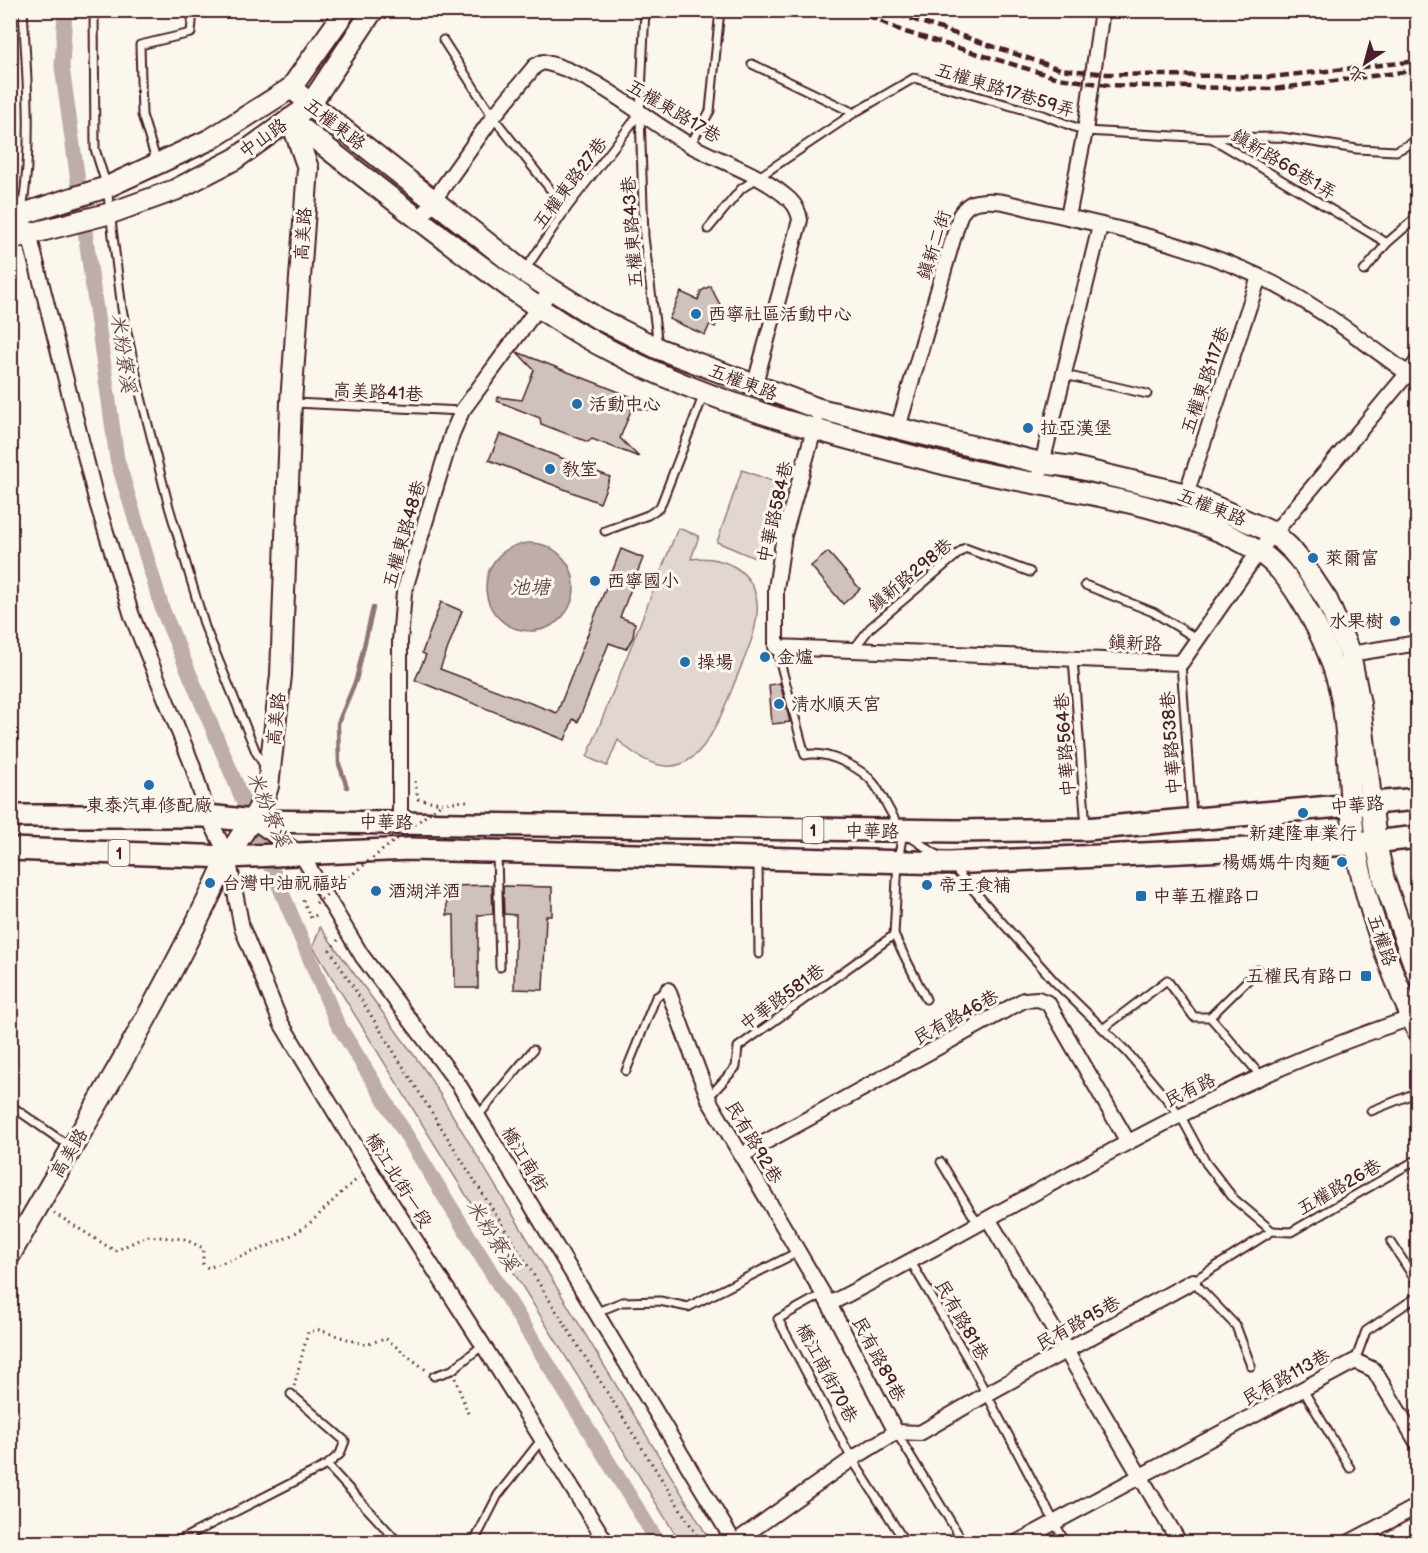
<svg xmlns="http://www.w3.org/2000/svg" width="1428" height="1553" viewBox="0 0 1428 1553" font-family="'Balsamiq Sans','LXGW WenKai TC',sans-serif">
	<rect width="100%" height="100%" fill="#fbf7ec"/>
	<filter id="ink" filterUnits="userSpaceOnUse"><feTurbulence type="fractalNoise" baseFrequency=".0167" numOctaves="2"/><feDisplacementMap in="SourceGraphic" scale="12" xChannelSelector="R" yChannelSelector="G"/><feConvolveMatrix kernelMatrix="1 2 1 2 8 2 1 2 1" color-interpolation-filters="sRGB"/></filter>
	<g filter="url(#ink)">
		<g fill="#e2d7d0" stroke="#967b7e" stroke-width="1.5">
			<path d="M742 470 783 485 757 559 717 542Z"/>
			<path d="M678 528 699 536 691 559C706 557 721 559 735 567 778 595 748 648 734 684 711 743 685 802 618 740L607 766 587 757Z"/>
			<path d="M320 927 427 1073 711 1542H680L313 947Z"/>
		</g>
		<circle fill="#bfadaa" stroke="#907477" stroke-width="1.5" cx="530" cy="587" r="44"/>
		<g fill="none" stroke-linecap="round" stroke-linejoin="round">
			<path stroke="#907477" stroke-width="4.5" d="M347 787 339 764 338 723 356 680 373 608"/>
			<path stroke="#bfadaa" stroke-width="15" d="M65 10 62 67 117 459 163 611 337 1023 658 1542"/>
		</g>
		<g fill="#cfc2bc" stroke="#4a1f2b" stroke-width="1.5">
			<path d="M710 286 723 310 715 327 710 324 705 335 669 319 681 292 698 300 701 291Z"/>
			<path d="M517 352 660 408 659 411 632 408 620 438 639 457 592 439 588 442 541 424 540 418 497 401 498 397 522 400 534 370Z"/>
			<path d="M500 434 610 477 600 503 489 460Z"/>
			<path d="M621 549 643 558 620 617 635 623 633 637 626 649 609 643 578 722 573 719 565 740 415 680 426 655 422 653 441 602 462 611 440 669 557 713Z"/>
			<path d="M828 552 860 589 843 604 811 566Z"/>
			<path d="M780 683 790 722 772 724 769 685Z"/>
			<path d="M492 885 493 914 478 915V988H455L454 915H447L446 886Z"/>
			<path d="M503 886 552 887V916H546L543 990 514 989 516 915 504 914Z"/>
		</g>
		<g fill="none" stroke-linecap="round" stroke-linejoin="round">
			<defs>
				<g id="lane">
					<path d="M94 10 95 149 107 187 122 309 141 397 169 507 205 627 256 752 265 767"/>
					<path d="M645 10 640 113 644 237 658 346"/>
					<path d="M443 40 493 117 566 209"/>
					<path d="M752 64 854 113"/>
					<path d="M1213 139 1387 243"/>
					<path d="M690 145 710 111 720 10"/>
					<path d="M157 163 142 115 140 45 191 33 193 10"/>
					<path d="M22 211C33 144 27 78 23 10"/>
					<path d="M708 229 741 189 854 113 914 78 1043 115 1085 131 1210 138 1281 137 1357 149 1396 151 1418 140"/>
					<path d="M525 270 566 209 640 113"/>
					<path d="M1364 271 1387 243 1418 216"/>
					<path d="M1065 375 1147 394"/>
					<path d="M294 403 462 411"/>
					<path d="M605 531 648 515 660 507 704 394"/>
					<path d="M1085 585 1153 612 1196 638"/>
					<path d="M776 647 805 755C826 750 863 768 875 785 884 798 890 813 899 826"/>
					<path d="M853 650 870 628 965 548 1030 572"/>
					<path d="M1073 659 1086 827"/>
					<path d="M1181 663 1192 816"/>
					<path d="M909 836 940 857"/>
					<path d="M497 854 500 967"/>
					<path d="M758 861 759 954"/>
					<path d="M953 867 1054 981 1127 1052 1180 1115 1206 1163 1234 1199 1272 1231"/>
					<path d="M894 935 926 999"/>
					<path d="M1210 1017 1258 970"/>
					<path d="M1104 1028 1167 980 1194 1017H1210L1261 1076"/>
					<path d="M626 1071 656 997 668 990"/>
					<path d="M708 1098 736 1067 738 1047 894 935 898 861 903 832"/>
					<path d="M10 1105 69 1146"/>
					<path d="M1371 1111 1418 1092"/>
					<path d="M478 1116 533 1050"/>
					<path d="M941 1162 978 1224"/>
					<path d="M1272 1231 1291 1232 1418 1159"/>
					<path d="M1391 1242 1418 1284"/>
					<path d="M911 1262 969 1361 1065 1542"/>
					<path d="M823 1294 778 1319 852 1459 905 1542"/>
					<path d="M597 1312 622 1302 660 1301 688 1307 798 1252"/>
					<path d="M1355 1361 1366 1331 1418 1296"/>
					<path d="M1251 1366 1236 1326 1193 1281 1272 1231"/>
					<path d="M434 1376 452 1370 483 1345"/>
					<path d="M1302 1388 1350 1468"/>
					<path d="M896 1432 963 1542"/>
					<path d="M327 1465 398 1542"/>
					<path d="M476 1538 498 1495 542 1439"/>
					<path d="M176 1542 327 1465 340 1454 345 1441 291 1394"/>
				</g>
				<g id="street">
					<path d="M10 195 29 234 97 503 132 616 192 764 208 816 228 857 242 928 281 1023 370 1170 483 1345 606 1542"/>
					<path d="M1068 217 1085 131 1102 10"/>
					<path d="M419 221 493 117 535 66 543 62C597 74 642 118 690 145 723 163 762 174 790 200 796 206 799 212 800 220L754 387"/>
					<path d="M816 423 784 535 776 589V647L1181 663 1259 551 1418 361"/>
					<path d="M898 428 960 215C965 208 969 203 977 202 997 197 1021 207 1040 211 1114 227 1189 244 1258 276 1316 303 1366 344 1418 381"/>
					<path d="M1037 484 1100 226"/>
					<path d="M1186 494 1259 277"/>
					<path d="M1350 654 1418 643"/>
					<path d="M254 822 301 854 362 956 459 1085 734 1542"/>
					<path d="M400 822V641L404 592 452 434 462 411 551 290"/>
					<path d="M668 990 710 1102 829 1304 896 1432"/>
					<path d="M742 1155 1024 1000 1038 999 1048 1003 1128 1142"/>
					<path d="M989 1220 1179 1542"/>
					<path d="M829 1304C1024 1205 1208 1082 1418 1016"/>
					<path d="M896 1432 920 1433 985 1395 1193 1281"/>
					<path d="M735 1542 852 1459 896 1432"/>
					<path d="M1018 1542 1355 1361 1374 1370 1418 1444"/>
					<path d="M1350 1542 1418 1506"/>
				</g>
				<g id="secondary">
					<path d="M291 88 524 272 597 318 659 349 819 409 1041 463 1073 467 1186 494 1274 533 1289 547 1303 564 1327 600 1350 654 1360 704 1376 842 1384 880 1418 976"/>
					<path d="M290 119C351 167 412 215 474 261 519 295 565 328 615 353 716 405 830 435 940 463 1037 489 1170 497 1256 550 1275 561 1292 584 1303 603 1322 634 1338 672 1343 707 1350 752 1348 798 1355 843 1366 908 1391 972 1418 1032"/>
					<path d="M10 218 107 187 211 139 291 88 346 10"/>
					<path d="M10 239 111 213 175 190 235 159 310 105 373 10"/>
					<path d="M10 1255C84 1125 164 997 226 861 239 834 260 815 268 786L281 675 291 402 308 168 291 120"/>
				</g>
				<g id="primary">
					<path d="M10 816H208L253 821 957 831 1086 829 1418 799"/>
					<path d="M10 849 228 857 409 849 949 863 1356 844 1418 837"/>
				</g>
			</defs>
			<use href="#lane" stroke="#4a1f2b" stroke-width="11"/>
			<use href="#street" stroke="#4a1f2b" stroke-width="18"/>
			<use href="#secondary" stroke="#4a1f2b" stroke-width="24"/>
			<use href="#primary" stroke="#4a1f2b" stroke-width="26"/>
			<g stroke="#4a1f2b" stroke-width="3" stroke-dasharray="1.5 4.5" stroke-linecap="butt">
				<path d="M415 781 418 799 442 803 467 801"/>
				<path d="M303 900 311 918 320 913"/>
				<path d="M338 940 330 950 701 1542"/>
				<path d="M54 1213 115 1251 147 1236 184 1239 203 1248V1264L208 1268C241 1255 283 1245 311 1222 328 1207 340 1192 359 1178"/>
				<path d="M455 1378 469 1416"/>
				<path d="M294 1386 308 1332 319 1330 366 1345 385 1338 426 1370"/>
			</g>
			<use href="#lane" stroke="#fbf7ec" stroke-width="7"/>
			<use href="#street" stroke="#fbf7ec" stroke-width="14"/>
			<use href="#secondary" stroke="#fbf7ec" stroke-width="20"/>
			<use href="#primary" stroke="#fbf7ec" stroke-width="21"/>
			<g stroke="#4a1f2b" stroke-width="4.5" stroke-dasharray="9 4.5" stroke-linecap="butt">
				<path d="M856 10 902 31 1058 78 1107 85 1273 89 1418 70"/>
				<path d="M885 10 1060 69 1107 74 1271 77 1418 61"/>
			</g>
			<path stroke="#4a1f2b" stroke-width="3" stroke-dasharray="1.5 4.5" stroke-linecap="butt" d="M316 903 442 803"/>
		</g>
	</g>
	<g fill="#1f6fb2" stroke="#fbf7ec" stroke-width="2">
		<circle cx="696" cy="314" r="6"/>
		<circle cx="577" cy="404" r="6"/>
		<circle cx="1028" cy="428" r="6"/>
		<circle cx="550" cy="469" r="6"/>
		<circle cx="1313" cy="558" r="6"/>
		<circle cx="595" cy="581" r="6"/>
		<circle cx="1395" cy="621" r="6"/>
		<circle cx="765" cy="657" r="6"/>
		<circle cx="685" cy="662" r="6"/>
		<circle cx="779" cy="704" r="6"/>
		<circle cx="149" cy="785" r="6"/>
		<circle cx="1303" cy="813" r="6"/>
		<circle cx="1342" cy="862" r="6"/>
		<circle cx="210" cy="883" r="6"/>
		<circle cx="927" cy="885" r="6"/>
		<circle cx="376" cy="891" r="6"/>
		<rect x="1135" y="890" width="12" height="12" rx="3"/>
		<rect x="1360" y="970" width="12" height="12" rx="3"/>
	</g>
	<g text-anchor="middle" stroke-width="6" stroke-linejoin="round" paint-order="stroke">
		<g fill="#fbf7ec" stroke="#7f6065" stroke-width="1.5">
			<rect x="802.5" y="817" width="21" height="26" rx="4.5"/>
			<rect x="108.5" y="840" width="21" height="26" rx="4.5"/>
		</g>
		<g font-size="16" font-weight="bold" fill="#4a1f2b">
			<text x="813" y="836">1</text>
			<text x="119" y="859">1</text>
		</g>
		<g font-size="18" fill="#4a1f2b" stroke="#fbf7ec">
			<text transform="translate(1005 90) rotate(17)" y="6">五權東路17巷59弄</text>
			<text transform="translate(674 111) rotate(31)" y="6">五權東路17巷</text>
			<text transform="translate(335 124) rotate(38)" y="6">五權東路</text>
			<text transform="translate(263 138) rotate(-35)" y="6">中山路</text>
			<text transform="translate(1284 164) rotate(31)" y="6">鎮新路66巷1弄</text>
			<text transform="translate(570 183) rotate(-53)" y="6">五權東路27巷</text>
			<text transform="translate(632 232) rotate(-94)" y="6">五權東路43巷</text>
			<text transform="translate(303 234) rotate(-86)" y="6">高美路</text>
			<text transform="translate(934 245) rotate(-72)" y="6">鎮新二街</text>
			<text transform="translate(1205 380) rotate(-71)" y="6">五權東路117巷</text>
			<text transform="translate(743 382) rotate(21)" y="6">五權東路</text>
			<text transform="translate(378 392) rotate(3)" y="6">高美路41巷</text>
			<text transform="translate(1212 507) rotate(22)" y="6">五權東路</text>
			<text transform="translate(775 512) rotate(-77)" y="6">中華路584巷</text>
			<text transform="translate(404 534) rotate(-74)" y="6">五權東路48巷</text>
			<text transform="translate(910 575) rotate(-40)" y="6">鎮新路298巷</text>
			<text transform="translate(1135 643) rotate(2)" y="6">鎮新路</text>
			<text transform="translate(276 719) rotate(-84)" y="6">高美路</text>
			<text transform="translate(1171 743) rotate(-94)" y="6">中華路538巷</text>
			<text transform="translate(1065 745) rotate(-94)" y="6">中華路564巷</text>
			<text transform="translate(1357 805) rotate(-5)" y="6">中華路</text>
			<text transform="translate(386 822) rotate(1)" y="6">中華路</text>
			<text transform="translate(872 831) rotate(1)" y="6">中華路</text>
			<text transform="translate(1382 940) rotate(71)" y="6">五權路</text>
			<text transform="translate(782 997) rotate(-36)" y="6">中華路581巷</text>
			<text transform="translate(956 1017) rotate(-29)" y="6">民有路46巷</text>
			<text transform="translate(1190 1090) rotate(-26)" y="6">民有路</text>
			<text transform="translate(754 1142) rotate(59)" y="6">民有路92巷</text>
			<text transform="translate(69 1153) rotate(-59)" y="6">高美路</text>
			<text transform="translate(525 1159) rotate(59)" y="6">橋江南街</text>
			<text transform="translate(399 1180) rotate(58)" y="6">橋江北街一段</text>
			<text transform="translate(1339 1187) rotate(-30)" y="6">五權路26巷</text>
			<text transform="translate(962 1320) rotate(60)" y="6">民有路81巷</text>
			<text transform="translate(1078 1323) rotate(-29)" y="6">民有路95巷</text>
			<text transform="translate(879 1359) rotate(62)" y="6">民有路89巷</text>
			<text transform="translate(827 1373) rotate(62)" y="6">橋江南街70巷</text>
			<text transform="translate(1286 1377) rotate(-29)" y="6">民有路113巷</text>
		</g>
		<g font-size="18" fill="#4a1f2b" stroke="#fbf7ec" text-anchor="start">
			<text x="708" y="320">西寧社區活動中心</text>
			<text x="589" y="410">活動中心</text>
			<text x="1040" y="434">拉亞漢堡</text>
			<text x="562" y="475">教室</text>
			<text x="1325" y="564">萊爾富</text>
			<text x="607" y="587">西寧國小</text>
			<text x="1383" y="627" text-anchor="end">水果樹</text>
			<text x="777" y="663">金爐</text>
			<text x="697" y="668">操場</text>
			<text x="791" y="710">清水順天宮</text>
			<text x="149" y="811" text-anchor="middle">東泰汽車修配廠</text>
			<text x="1303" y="839" text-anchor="middle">新建隆車業行</text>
			<text x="1330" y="868" text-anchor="end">楊媽媽牛肉麵</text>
			<text x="222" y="889">台灣中油祝福站</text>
			<text x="939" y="891">帝王食補</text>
			<text x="388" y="897">酒湖洋酒</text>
			<text x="1153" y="902">中華五權路口</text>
			<text x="1354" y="982" text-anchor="end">五權民有路口</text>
		</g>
		<g font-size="20" font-style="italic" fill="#6d4a51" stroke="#fbf7ec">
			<text transform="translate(124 353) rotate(82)" y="7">米粉寮溪</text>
			<text x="530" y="594">池塘</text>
			<text transform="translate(269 809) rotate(67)" y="7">米粉寮溪</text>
			<text transform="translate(493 1235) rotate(58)" y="7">米粉寮溪</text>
		</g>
	</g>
	<rect width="1428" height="1553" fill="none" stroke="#fbf7ec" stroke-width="36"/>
	<rect x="18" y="18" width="1392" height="1517" fill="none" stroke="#4a1f2b" stroke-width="2" filter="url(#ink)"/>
	<g transform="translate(1365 63) rotate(216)" stroke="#fbf7ec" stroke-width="4.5" paint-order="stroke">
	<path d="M0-4.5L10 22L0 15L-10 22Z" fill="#4a1f2b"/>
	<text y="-9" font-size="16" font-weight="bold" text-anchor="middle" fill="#4a1f2b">北</text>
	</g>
</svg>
